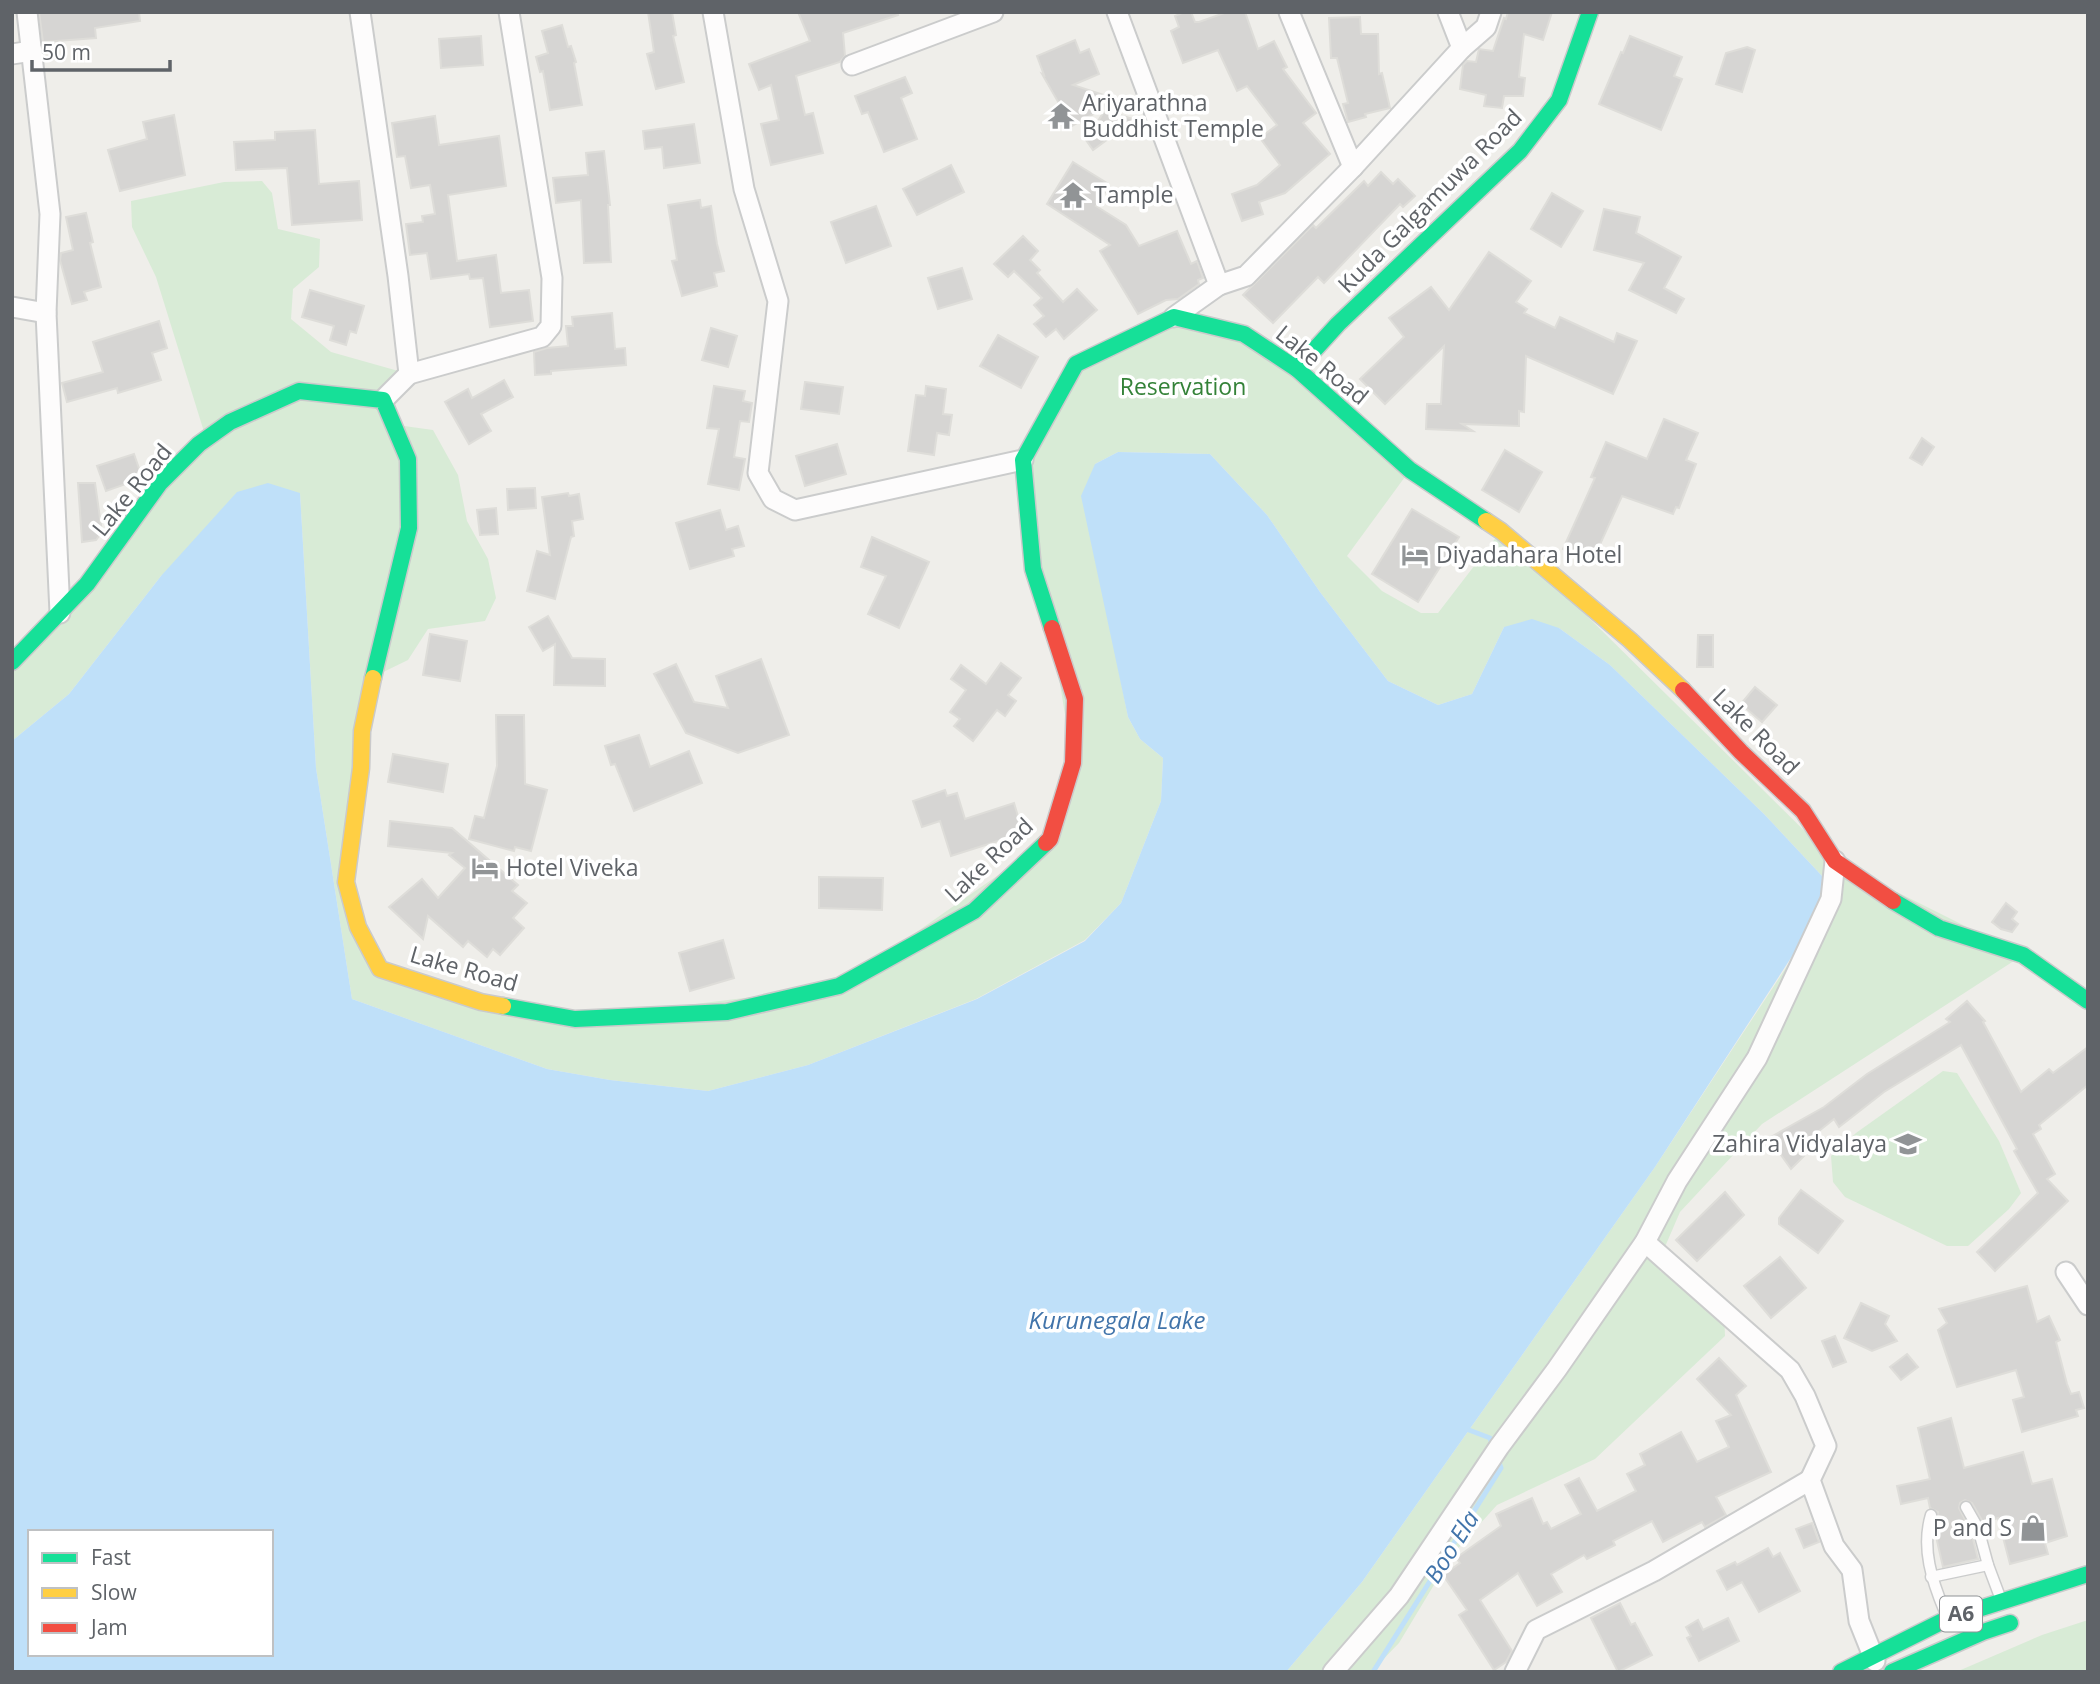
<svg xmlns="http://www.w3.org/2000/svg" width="2100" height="1684" viewBox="0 0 2100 1684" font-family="'Open Sans',sans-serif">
	<rect width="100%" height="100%" fill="#efeeea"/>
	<g fill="#d8ebd6">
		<path d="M262 181 272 193 278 229 320 239 319 267 293 289 291 319 331 352 409 374 383 400 397 425 433 430 458 475 467 521 488 559 496 598 485 621 428 629 408 660 373 677 346 882 380 969 575 1019 839 986 1050 839 1073 763 1023 460 1076 364 1174 317 1245 334 1410 470 1347 556 1382 591 1421 613H1438L1501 531 1835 861 2023 955 1762 1124 1680 1212 1661 1256 1660 1271 1724 1312 1725 1336 1595 1459 1497 1505 1452 1555 1399 1643 1371 1672H1286L1362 1582 1469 1430 1655 1167 1831 899 1833 862 1823 877 1764 814 1610 665 1559 628 1504 627 1472 694 1438 705 1388 681 1320 592 1267 515 1210 454 1118 452 1095 464 1113 641 1128 717 1140 739 1163 758 1161 801 1121 903 1085 940 976 999 808 1065 708 1091 610 1080 547 1069 352 999 316 768 300 493 161 576 69 694 12 741V662L205 435 156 277 132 227 131 201 224 182Z"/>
		<path d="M1943 1071 1957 1073 1999 1141 2021 1193 2009 1209 1968 1246H1947L1845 1197 1833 1182 1831 1156 1856 1133Z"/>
		<path d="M2088 1620V1672H1956L2042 1635Z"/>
	</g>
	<path fill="#bfe0f9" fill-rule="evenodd" d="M1118 452 1210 454 1267 515 1320 592 1388 681 1438 705 1472 694 1504 627 1532 619 1559 628 1610 665 1764 814 1823 877 1822 903 1811 927 1655 1167 1469 1430 1362 1582 1286 1672H12V741L69 694 161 576 237 492 268 483 300 493 316 768 352 999 547 1069 610 1080 708 1091 808 1065 977 999 1085 941 1121 903 1161 801 1163 758 1140 739 1128 717 1081 496 1095 464ZM30 1532H271V1654H30Z"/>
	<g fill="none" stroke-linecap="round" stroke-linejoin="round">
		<g stroke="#bfe0f9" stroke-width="5">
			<path d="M1469 1430 1490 1438 1493 1447"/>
			<path d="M1373 1672 1501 1468 1498 1460"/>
		</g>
	</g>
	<g fill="#d6d5d3" stroke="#deddd9" stroke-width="2">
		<path d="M39 12H139L140 21 95 28 96 38 43 42Z"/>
		<path d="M648 12H672L676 35 673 36 684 82 656 89 647 54 654 52Z"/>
		<path d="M798 12H897L898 15 843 33 845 56 840 62 796 76 805 115 813 113 823 153 771 165 761 124 779 120 771 85 759 90 749 64 810 41Z"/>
		<path d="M1184 12H1191L1195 22H1199L1227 12H1245L1258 49 1274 41 1287 67 1283 69 1316 113 1303 123 1330 154 1285 193 1259 202 1263 214 1242 221 1232 194 1257 185 1280 165 1260 138 1277 125 1247 86 1237 91 1218 50 1183 63 1171 31 1179 27 1175 16Z"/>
		<path d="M1508 12H1552L1543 40 1524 34 1519 77 1525 78 1523 96H1504L1502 108 1484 106 1486 95 1460 89 1463 65 1467 61 1476 62 1479 49 1493 51 1504 18 1506 19Z"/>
		<path d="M1360 17 1361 34H1378L1379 74 1382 73 1390 108 1365 114 1366 117 1348 122 1343 104 1348 103 1337 58H1331L1329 18Z"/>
		<path d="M562 25 568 47 571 46 576 62 574 63 582 105 550 110 543 71 540 72 536 57 548 53 542 31Z"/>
		<path d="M481 36 483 65 441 68 439 39Z"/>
		<path d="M1630 36 1682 57 1674 76 1682 79 1661 130 1599 104 1621 52 1623 53Z"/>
		<path d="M1075 40 1080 53 1089 49 1099 74 1073 85 1119 100 1072 126 1042 74 1044 75 1037 56Z"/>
		<path d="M1747 47 1755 50 1742 92 1716 84 1726 53Z"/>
		<path d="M905 77 912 93 901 98 917 139 884 152 868 112 862 114 855 96Z"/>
		<path d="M1105 110 1142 122 1136 137 1119 131 1093 150 1086 140Z"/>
		<path d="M174 115 185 175 120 191 108 150 147 139 143 122Z"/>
		<path d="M435 116 439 145 499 136 506 186 448 195 457 261 496 255 501 293 529 290 533 321 490 327 483 278 470 279 469 274 431 279 427 253 410 255 406 224 423 222 422 216 435 214 430 185 411 188 405 156 397 157 392 123Z"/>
		<path d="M694 124 700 163 664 168 662 147 645 149 643 131Z"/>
		<path d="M315 130 319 184 359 181 362 220 292 225 287 168 236 170 234 142 275 140V132Z"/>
		<path d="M604 151 610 205H608L611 262 584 263 581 200 556 203 553 178 588 175 586 153Z"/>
		<path d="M1073 162 1107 183V189L1096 206 1126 225 1139 246 1177 231 1191 264 1197 261 1203 278 1198 280 1199 284 1178 299 1166 300 1138 314 1100 251 1110 245 1047 204Z"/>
		<path d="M951 165 964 192 917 215 903 189Z"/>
		<path d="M1381 172 1393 184 1398 179 1415 196 1403 207 1400 204 1324 283 1318 277 1273 323 1243 295 1313 225 1316 228 1364 181 1368 186Z"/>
		<path d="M1552 193 1583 211 1561 247 1531 229Z"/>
		<path d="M700 200 701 208 711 206 717 244 724 271 714 273 717 286 682 296 672 261 677 260 668 205Z"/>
		<path d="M876 206 891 246 846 263 831 222Z"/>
		<path d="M1604 209 1640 217 1636 233 1681 257 1664 288 1684 299 1676 313 1629 290 1644 263 1594 250Z"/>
		<path d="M86 213 93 242 90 243 101 287 84 292 87 300 72 304 60 260 61 253 73 250 66 217Z"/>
		<path d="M1023 236 1038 251 1030 260 1040 270 1037 273 1063 302 1077 289 1097 310 1064 339 1056 329 1046 337 1034 324 1044 316 1034 305 1042 298 1014 271 1008 277 994 264Z"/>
		<path d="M1489 252 1531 281 1516 302 1527 309 1524 313 1555 328 1560 317 1614 342 1617 333 1637 341 1613 394 1526 356 1524 412 1519 411V426L1462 424 1473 431 1426 429 1427 404H1441L1444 346 1385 404 1360 379 1404 337 1389 318 1431 287 1449 310Z"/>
		<path d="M962 268 972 299 938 309 928 278Z"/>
		<path d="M310 290 364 306 356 333 350 331 346 345 330 340 334 326 302 317Z"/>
		<path d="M612 313 615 349 625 348 626 365 551 371V374L535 375 534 352 547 348 568 346 566 326H573L572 317Z"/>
		<path d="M159 321 167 348 152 353 161 380 118 393 117 388 67 402 62 383 103 372 93 342Z"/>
		<path d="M711 328 737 336 728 367 702 360Z"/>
		<path d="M998 335 1038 357 1021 388 980 366Z"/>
		<path d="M504 380 513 397 481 414 491 431 469 444 445 402 468 389 472 398Z"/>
		<path d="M805 382 843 387 839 414 801 409Z"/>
		<path d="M714 386 745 391 743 401 752 403 749 422 740 421 734 457 745 459 739 490 708 484 719 429 707 428Z"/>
		<path d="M926 386 946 389 943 414 952 415 949 435 937 433 934 455 908 451 916 395 925 396Z"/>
		<path d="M1664 419 1698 433 1686 460 1696 464 1679 508 1676 507 1673 514 1622 496 1592 562 1563 549 1595 478 1591 477 1606 442 1647 459Z"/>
		<path d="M1922 438 1934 447 1922 465 1910 458Z"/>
		<path d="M837 444 846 474 805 486 796 456Z"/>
		<path d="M1505 450 1542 472 1519 512 1482 490Z"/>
		<path d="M134 454 142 477 140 479 106 491 97 466Z"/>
		<path d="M78 483H95L102 532 96 540 82 542Z"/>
		<path d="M535 488 536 508 508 510 507 489Z"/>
		<path d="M568 493 569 496 579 494 583 519 572 521 574 536 571 537 555 599 527 591 537 551 550 555 542 497Z"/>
		<path d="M496 508 498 534 480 535 477 510Z"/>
		<path d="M1412 509 1459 537 1418 602 1372 574Z"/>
		<path d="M720 510 726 530 738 526 744 546 732 549 734 556 690 569 676 523Z"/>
		<path d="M872 537 929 562 899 628 868 614 886 576 861 567Z"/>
		<path d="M548 616 572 658 605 659V686L554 685 555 644 543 651 529 627Z"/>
		<path d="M430 634 467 641 460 681 423 675Z"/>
		<path d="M1698 635H1713V667H1697Z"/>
		<path d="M761 659 789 735 738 753 686 733 654 674 676 664 694 702 728 708 716 676Z"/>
		<path d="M1001 663 1021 678 1008 695 1016 701 1005 716 997 710 973 741 954 726 960 719 950 712 966 690 951 679 961 665 986 684Z"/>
		<path d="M1755 687 1777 705 1762 722 1741 704Z"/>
		<path d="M496 715H524L525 784 547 790 531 851 515 847 514 851 469 839 475 816 484 818 497 766Z"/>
		<path d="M639 735 650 767 689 751 702 783 634 811 615 764 611 765 605 746Z"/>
		<path d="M393 754 448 764 443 792 388 782Z"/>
		<path d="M945 790 947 796 957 793 965 819 1014 803 1023 833 951 856 940 821 922 827 913 801Z"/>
		<path d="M390 821 452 828 518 885 512 891 527 903 513 918 524 928 500 955 493 949 487 957 468 941 463 947 428 916 423 939 389 907 422 879 438 898 465 868 449 855 452 853 388 846Z"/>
		<path d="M819 877 883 878 882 910 819 908Z"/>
		<path d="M2006 903 2017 912 2012 919 2018 924 2012 932 2001 929 1992 922Z"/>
		<path d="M723 940 734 978 690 991 679 953Z"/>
		<path d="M1967 1001 1985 1021 1983 1022 2021 1092 2049 1069 2053 1073 2088 1047V1085L2039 1125 2041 1129 2033 1134 2055 1174 2047 1179 2068 1201 1995 1271 1977 1252 2038 1193 2014 1151 2017 1149 1961 1045 1884 1092 1839 1127 1834 1119 1794 1151 1804 1156 1791 1169 1769 1138 1824 1107 1867 1074 1950 1022 1946 1019Z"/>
		<path d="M1801 1190 1843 1221 1818 1253 1779 1224V1218Z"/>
		<path d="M1725 1192 1744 1215 1697 1261 1676 1240Z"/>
		<path d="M1780 1257 1806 1288 1771 1318 1744 1286Z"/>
		<path d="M2027 1286 2037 1322 2049 1316 2060 1340 2056 1342 2067 1384 2071 1394 2079 1392 2084 1408 2076 1410 2078 1416 2022 1432 2013 1400 2024 1397 2016 1370 1957 1387 1938 1330 1947 1323 1939 1309Z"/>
		<path d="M1861 1303 1889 1316 1885 1324 1897 1341 1872 1351 1844 1338Z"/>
		<path d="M1835 1336 1846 1362 1833 1367 1822 1341Z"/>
		<path d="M1907 1354 1918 1367 1901 1380 1890 1367Z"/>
		<path d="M1719 1358 1746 1386 1736 1395 1771 1472 1716 1497 1726 1515 1705 1527 1702 1522 1663 1542 1652 1521 1613 1541 1615 1545 1587 1559 1584 1555 1551 1574 1562 1592 1537 1606 1518 1573 1480 1600 1512 1651 1506 1662 1494 1670 1459 1615 1467 1610 1443 1575 1460 1563 1456 1558 1501 1526 1496 1514 1532 1498 1543 1524 1547 1522 1551 1529 1581 1514 1565 1485 1579 1478 1597 1511 1636 1491 1627 1474 1645 1465 1640 1454 1681 1432 1697 1462 1729 1447 1716 1421 1731 1415 1697 1379Z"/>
		<path d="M1951 1418 1964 1468 2023 1452 2032 1484 2052 1479 2067 1536 2045 1543 2048 1554 2010 1564 1998 1518 1983 1522 1972 1503 1965 1500 1960 1503 1959 1508 1971 1531 1978 1559 1943 1567 1935 1532 1938 1512 1930 1508 1928 1498 1901 1504 1897 1486 1930 1479 1918 1428Z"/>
		<path d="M1812 1523 1819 1542 1804 1548 1796 1529Z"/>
		<path d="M1768 1548 1773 1557 1780 1553 1800 1591 1759 1612 1742 1582 1727 1590 1717 1571 1735 1562 1737 1565Z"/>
		<path d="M1620 1603 1631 1625 1635 1623 1652 1655 1618 1672 1591 1618Z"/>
		<path d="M1728 1618 1739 1641 1699 1661 1687 1638 1691 1636 1686 1627 1698 1620 1703 1630Z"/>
	</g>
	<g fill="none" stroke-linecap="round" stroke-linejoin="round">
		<defs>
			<g id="lane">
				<path d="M1966 1507 1978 1528 1988 1565 2000 1597"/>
				<path d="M1931 1515C1921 1548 1932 1581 1945 1612"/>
				<path d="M1931 1577 1988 1565"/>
			</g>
			<g id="street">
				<path d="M27 12 50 214 46 313 60 613"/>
				<path d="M360 12 398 276 409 374 383 400"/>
				<path d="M713 12 744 189 778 301 758 473 773 499 795 510 1023 460"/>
				<path d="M1117 12 1219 285 1174 317"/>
				<path d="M1289 12 1353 167"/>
				<path d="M1462 48 1486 27 1491 12"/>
				<path d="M12 54 32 51"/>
				<path d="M852 65 993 12"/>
				<path d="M1219 285 1246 276 1353 167 1462 48 1448 12"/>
				<path d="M12 307 46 313"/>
				<path d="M409 374 542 337 551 326 552 278 509 12"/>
				<path d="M1645 1242 1790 1370 1805 1396 1826 1446 1810 1480 1834 1546 1852 1570 1859 1621 1875 1661"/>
				<path d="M2066 1272 2088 1305"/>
				<path d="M1333 1672 1399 1596 1499 1447 1557 1369 1645 1242 1677 1181 1757 1058 1831 899 1835 861"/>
				<path d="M1515 1672 1536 1630 1654 1571 1810 1480"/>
			</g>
			<g id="fast">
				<path d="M1297 369 1338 324 1520 151 1559 100 1590 12"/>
				<path d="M1052 628 1033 569 1023 460 1076 364 1174 317 1244 334 1297 369 1410 470 1486 521"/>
				<path d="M12 662 87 584 160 483 199 444 230 422 299 391 383 400 408 459 409 528 373 678"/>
				<path d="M1893 901 1939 928 2023 955 2088 1001"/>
				<path d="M503 1006 575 1019 727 1012 839 986 974 911 1046 843"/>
				<path d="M1841 1672 1947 1619 2088 1574"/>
				<path d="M1892 1672 1983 1632 2010 1623"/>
			</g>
			<g id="slow">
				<path d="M1486 521 1501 531 1630 640 1683 690"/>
				<path d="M373 678 362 731 361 768 346 882 358 927 380 969 481 1002 503 1006"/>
			</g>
			<g id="jam">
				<path d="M1683 690 1741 752 1803 811 1835 861 1893 901"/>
				<path d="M1046 843 1050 839 1073 763 1075 699 1052 628"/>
			</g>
		</defs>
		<use href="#lane" stroke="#cbcccc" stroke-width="13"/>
		<use href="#street" stroke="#cbcccc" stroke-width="23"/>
		<use href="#fast" stroke="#cacacb" stroke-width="19"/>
		<use href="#slow" stroke="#cacacb" stroke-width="19"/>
		<use href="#jam" stroke="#cacacb" stroke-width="19"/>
		<use href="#lane" stroke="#fdfcfc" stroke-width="10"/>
		<use href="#street" stroke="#fdfcfc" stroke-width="19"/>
		<use href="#fast" stroke="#16e098" stroke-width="16"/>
		<use href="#slow" stroke="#ffcf43" stroke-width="16"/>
		<use href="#jam" stroke="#f24e42" stroke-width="16"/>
	</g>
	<defs>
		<symbol id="temple-bare" viewBox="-9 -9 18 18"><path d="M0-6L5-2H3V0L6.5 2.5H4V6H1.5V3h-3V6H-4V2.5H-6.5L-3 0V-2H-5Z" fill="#919496" stroke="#fff" stroke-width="2.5" paint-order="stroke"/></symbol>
		<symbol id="hotel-bare" viewBox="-9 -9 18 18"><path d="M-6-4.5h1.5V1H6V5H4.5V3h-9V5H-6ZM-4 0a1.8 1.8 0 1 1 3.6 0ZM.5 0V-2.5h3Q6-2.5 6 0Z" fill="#919496" stroke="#fff" stroke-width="2.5" paint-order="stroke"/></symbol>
		<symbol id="school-bare" viewBox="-9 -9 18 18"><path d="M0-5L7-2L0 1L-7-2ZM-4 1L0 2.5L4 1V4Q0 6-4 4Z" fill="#919496" stroke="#fff" stroke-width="2.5" paint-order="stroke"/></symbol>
		<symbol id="shop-bare" viewBox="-9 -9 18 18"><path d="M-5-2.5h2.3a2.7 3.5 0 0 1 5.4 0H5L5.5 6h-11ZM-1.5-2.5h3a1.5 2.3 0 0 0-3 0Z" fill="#919496" stroke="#fff" stroke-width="2.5" paint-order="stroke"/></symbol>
	</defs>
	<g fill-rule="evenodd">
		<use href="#temple-bare" x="1042" y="97" width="38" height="38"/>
		<use href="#temple-bare" x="1054" y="176" width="38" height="38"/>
		<use href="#hotel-bare" x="1396" y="536" width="38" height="38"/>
		<use href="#hotel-bare" x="466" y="849" width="38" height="38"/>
		<use href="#school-bare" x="1889" y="1125" width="38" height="38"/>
		<use href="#shop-bare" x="2014" y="1509" width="38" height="38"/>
	</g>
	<g text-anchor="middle" stroke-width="7" stroke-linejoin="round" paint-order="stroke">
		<rect fill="#fff" stroke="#8f9295" stroke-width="2" x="1940" y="1596.5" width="42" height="35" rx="5"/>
		<g font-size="21" font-weight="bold" fill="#5f6368">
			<text x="1961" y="1621">A6</text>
		</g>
		<g font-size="23" fill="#5f6368" stroke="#fff" text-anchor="start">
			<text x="1082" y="111">Ariyarathna<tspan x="1082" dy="26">Buddhist Temple</tspan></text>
			<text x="1094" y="203">Tample</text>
			<text x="1436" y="563">Diyadahara Hotel</text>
			<text x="506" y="876">Hotel Viveka</text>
			<text x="1887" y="1152" text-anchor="end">Zahira Vidyalaya</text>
			<text x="2012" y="1536" text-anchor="end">P and S</text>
		</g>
		<g font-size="23" fill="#5f6368" stroke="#fff">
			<text transform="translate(1430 201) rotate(-45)" y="8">Kuda Galgamuwa Road</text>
			<text transform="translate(1322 365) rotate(39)" y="8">Lake Road</text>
			<text transform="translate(132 490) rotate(-51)" y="8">Lake Road</text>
			<text transform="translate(1756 732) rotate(45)" y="8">Lake Road</text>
			<text transform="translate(989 860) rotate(-43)" y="8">Lake Road</text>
			<text transform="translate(464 969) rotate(16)" y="8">Lake Road</text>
		</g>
		<g font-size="23" fill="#348238" stroke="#fff">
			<text x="1183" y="395">Reservation</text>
		</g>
		<g font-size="24" font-style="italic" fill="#4174aa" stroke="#fff">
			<text x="1117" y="1329">Kurunegala Lake</text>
			<text transform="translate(1452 1547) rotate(-58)" y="8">Boo Ela</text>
		</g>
	</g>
	<rect width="2100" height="1684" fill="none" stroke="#5f6368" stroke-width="28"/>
	<rect x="28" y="1530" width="245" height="126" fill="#ffffff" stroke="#bfc1c3" stroke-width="2"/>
	<rect x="42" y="1553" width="35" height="10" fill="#16e098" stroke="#bfc1c3" stroke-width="2"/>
	<text x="91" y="1565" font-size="21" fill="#5f6368">Fast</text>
	<rect x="42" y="1588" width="35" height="10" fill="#ffcf43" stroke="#bfc1c3" stroke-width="2"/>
	<text x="91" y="1600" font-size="21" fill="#5f6368">Slow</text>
	<rect x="42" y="1623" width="35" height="10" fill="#f24e42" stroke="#bfc1c3" stroke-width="2"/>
	<text x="91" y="1635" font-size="21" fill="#5f6368">Jam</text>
	<path d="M32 60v10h138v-10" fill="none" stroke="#5f6368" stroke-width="3.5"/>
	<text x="42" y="60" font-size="21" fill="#5f6368" stroke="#ffffff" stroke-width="5" paint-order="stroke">50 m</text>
</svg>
